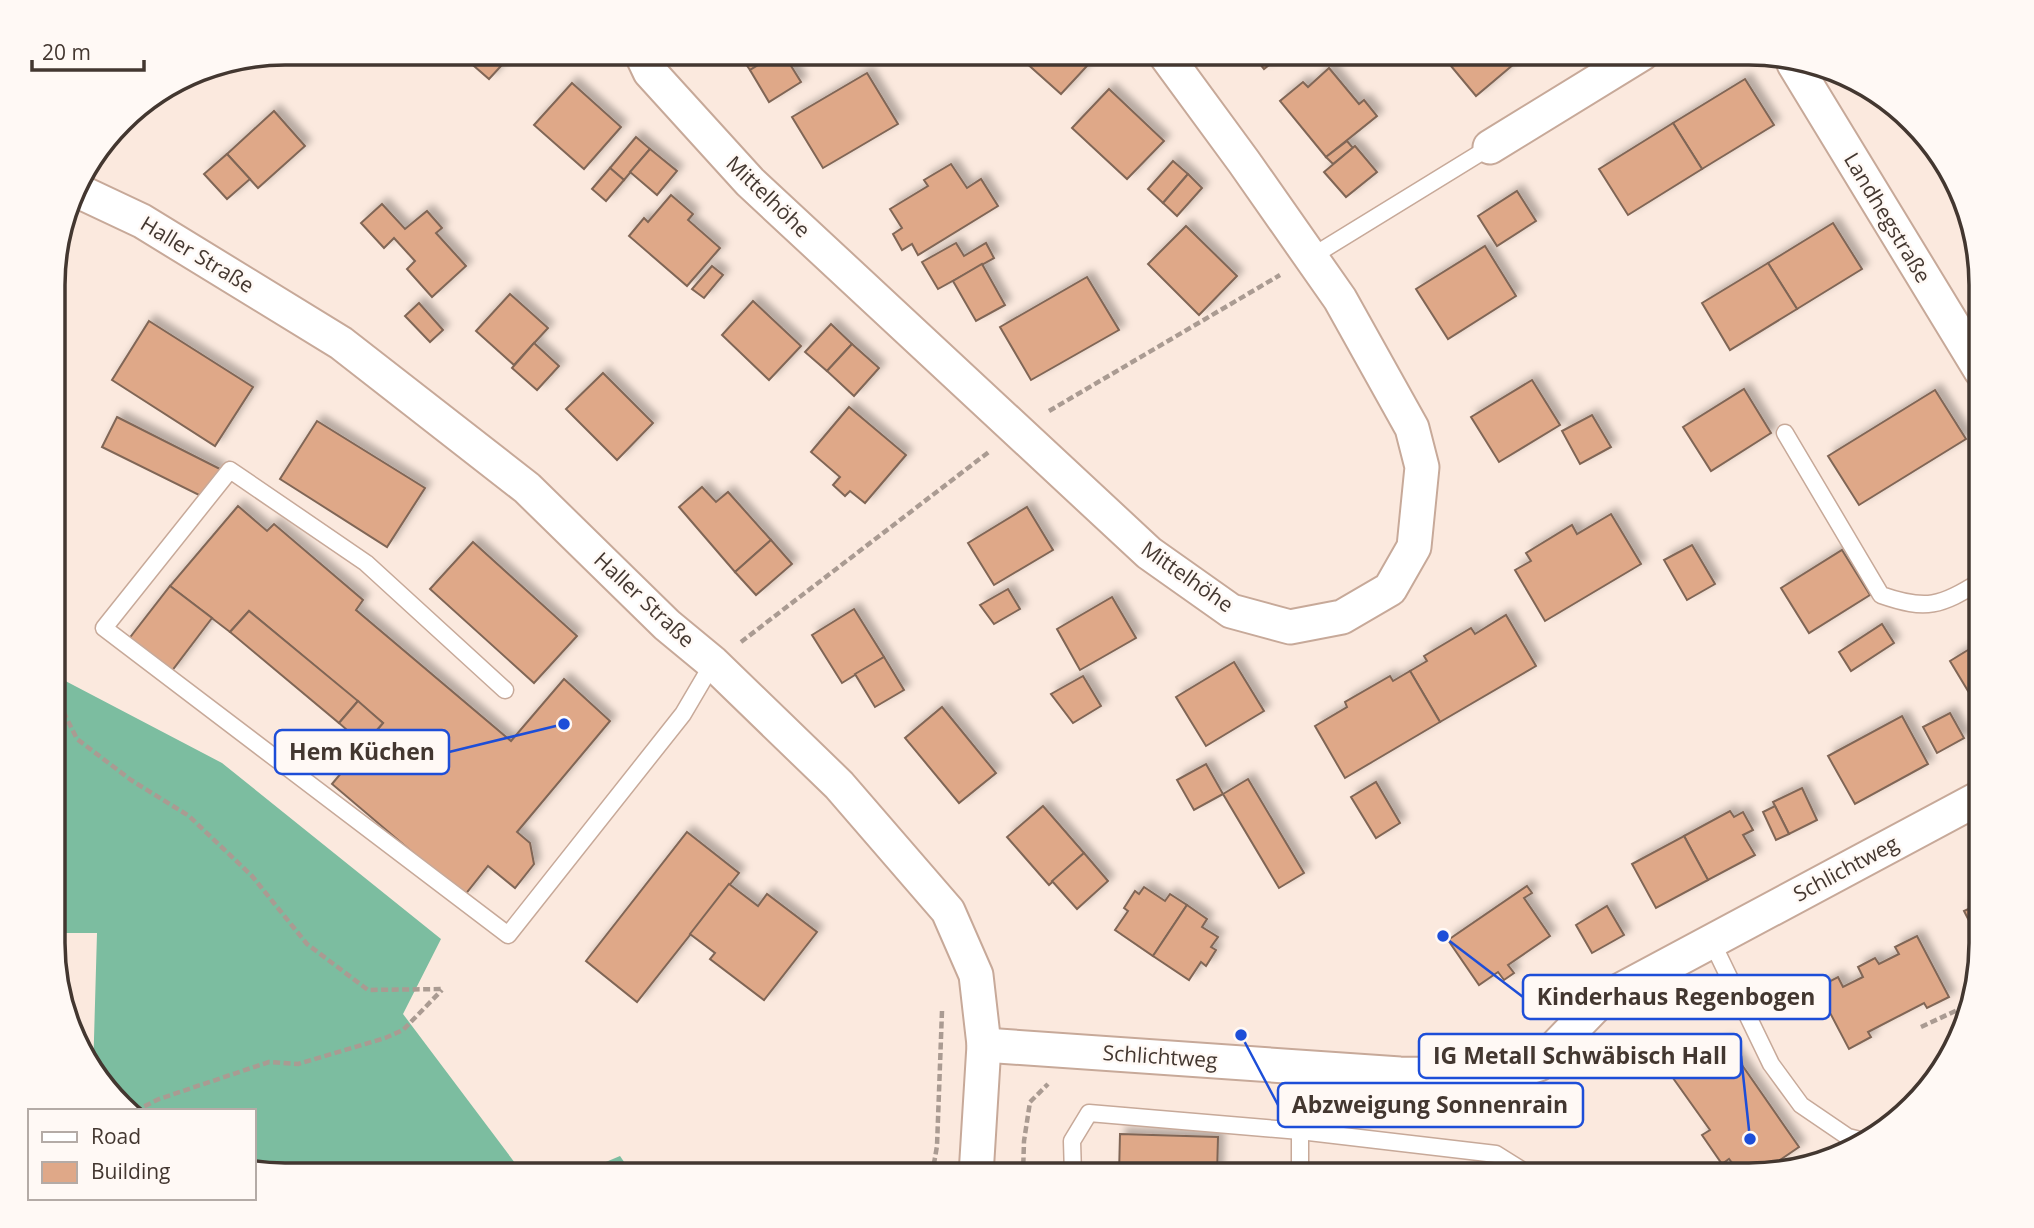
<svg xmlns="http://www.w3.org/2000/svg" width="2034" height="1228" viewBox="0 0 2034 1228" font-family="'Open Sans',sans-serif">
	<defs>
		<filter id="shadow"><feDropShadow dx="6" dy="-6" stdDeviation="3.5" flood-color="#0004"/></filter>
	</defs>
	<rect width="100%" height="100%" fill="#fbe9de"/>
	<g fill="#7cbda0">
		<path d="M54 675 222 763 441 939 403 1014 524 1175H284L254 1167V1111H133L93 1074 97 933H54Z"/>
		<path d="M620 1156 633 1175H575Z"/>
	</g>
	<g fill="#dfa888" stroke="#806656" stroke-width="2" filter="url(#shadow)">
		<path d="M459 53H513L489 79Z"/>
		<path d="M738 53H778L750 70Z"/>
		<path d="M778 53H783L801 82 769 102 750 70Z"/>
		<path d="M1015 53H1099L1061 94Z"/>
		<path d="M1251 53H1284L1264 69Z"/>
		<path d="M1443 53H1527L1476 96 1441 54Z"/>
		<path d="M1329 68 1359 104 1364 100 1377 116 1326 157 1280 101 1303 82 1308 87Z"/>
		<path d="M867 73 898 124 823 168 792 117Z"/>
		<path d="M1745 79 1774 125 1702 169 1673 123Z"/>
		<path d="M572 83 621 127 584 169 534 125Z"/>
		<path d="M1109 89 1164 141 1127 179 1072 128Z"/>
		<path d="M274 111 305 146 258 188 227 154Z"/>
		<path d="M1673 123 1702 169 1628 215 1599 169Z"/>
		<path d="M636 137 650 149 624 180 610 168Z"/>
		<path d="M1347 141 1353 148 1333 164 1326 157Z"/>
		<path d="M1355 146 1377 172 1346 197 1324 172Z"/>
		<path d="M650 149 677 171 657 195 630 172Z"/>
		<path d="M227 154 250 179 227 199 204 174Z"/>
		<path d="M1173 161 1188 174 1163 203 1148 189Z"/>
		<path d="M951 164 967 188 981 179 998 206 918 255 912 244 902 250 893 234 902 228 890 209 928 186 924 180Z"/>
		<path d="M610 168 624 180 606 201 592 189Z"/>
		<path d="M1188 174 1202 188 1177 216 1163 203Z"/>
		<path d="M1517 191 1536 221 1497 246 1478 216Z"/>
		<path d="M671 195 693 214 688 220 720 248 687 286 629 236 644 218 648 222Z"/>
		<path d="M382 204 405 229 427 211 442 228 436 233 466 266 432 297 407 269 415 261 394 238 384 248 361 223Z"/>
		<path d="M1833 223 1862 269 1797 309 1768 263Z"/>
		<path d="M1186 226 1237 276 1199 315 1148 264Z"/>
		<path d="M956 243 964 256 986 243 994 258 938 289 922 262Z"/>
		<path d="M1485 246 1516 296 1448 339 1416 289Z"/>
		<path d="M1768 263 1797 309 1730 350 1702 303Z"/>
		<path d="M982 264 1005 305 976 321 953 281Z"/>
		<path d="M712 266 723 275 704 298 692 289Z"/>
		<path d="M1087 277 1119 330 1031 380 1000 327Z"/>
		<path d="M510 294 548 328 514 365 476 331Z"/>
		<path d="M753 301 801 346 769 380 722 335Z"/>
		<path d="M419 303 443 330 430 342 405 316Z"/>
		<path d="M149 321 253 387 215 446 112 380Z"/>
		<path d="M831 324 852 344 827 371 805 352Z"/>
		<path d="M534 343 559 366 537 390 512 368Z"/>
		<path d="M852 344 879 368 854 396 827 371Z"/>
		<path d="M603 373 653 423 617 460 566 409Z"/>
		<path d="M1532 380 1560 425 1499 462 1471 417Z"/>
		<path d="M1744 389 1771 433 1711 471 1683 427Z"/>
		<path d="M1935 390 1966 439 1859 505 1828 456Z"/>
		<path d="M849 407 906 455 865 503 850 491 845 496 833 485 840 477 811 452Z"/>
		<path d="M1592 415 1611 447 1580 464 1562 431Z"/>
		<path d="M117 417 220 469 205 498 102 447Z"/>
		<path d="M317 421 425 488 387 547 280 479Z"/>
		<path d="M702 487 716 502 728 492 771 540 735 572 679 507Z"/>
		<path d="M238 506 267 531 274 524 363 600 356 610 511 741 564 679 610 721 517 832 530 843 534 864 515 888 488 866 464 896 332 784 383 723 249 611 230 632 170 586Z"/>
		<path d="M1027 507 1053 550 994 585 968 543Z"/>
		<path d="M1611 514 1641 564 1545 621 1515 570 1531 561 1526 553 1572 525 1577 534Z"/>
		<path d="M771 540 792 564 756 595 735 572Z"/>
		<path d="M473 542 577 636 534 683 430 589Z"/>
		<path d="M1692 545 1715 584 1687 600 1664 560Z"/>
		<path d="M1842 550 1870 595 1809 633 1781 588Z"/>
		<path d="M170 586 212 618 171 672 128 640Z"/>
		<path d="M1008 589 1020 609 994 624 980 605Z"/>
		<path d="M1112 597 1136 638 1080 670 1057 629Z"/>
		<path d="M854 609 884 657 842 683 812 635Z"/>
		<path d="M249 611 358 701 339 723 230 632Z"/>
		<path d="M1506 615 1536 666 1440 722 1410 671 1427 661 1424 656 1471 628 1475 634Z"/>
		<path d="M1882 624 1894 643 1851 671 1839 652Z"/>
		<path d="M1981 642V710L1980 711 1950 661Z"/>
		<path d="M884 657 904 690 875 707 855 674Z"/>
		<path d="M1234 662 1264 711 1206 746 1176 697Z"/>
		<path d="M1410 671 1440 722 1345 778 1315 726 1347 707 1345 702 1390 676 1393 681Z"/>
		<path d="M1083 676 1101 706 1073 723 1051 694Z"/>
		<path d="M358 701 383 723 364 745 339 723Z"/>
		<path d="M942 707 996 773 959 803 905 738Z"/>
		<path d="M1950 713 1964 738 1937 753 1923 727Z"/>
		<path d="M1902 716 1928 764 1855 804 1828 756Z"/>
		<path d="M1206 764 1223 794 1194 810 1177 780Z"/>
		<path d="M1248 779 1304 873 1279 888 1223 794Z"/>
		<path d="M1376 782 1400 823 1376 838 1351 797Z"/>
		<path d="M1802 788 1817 820 1789 834 1773 802Z"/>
		<path d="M1043 806 1084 853 1049 885 1007 837Z"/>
		<path d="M1775 806 1789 834 1776 840 1763 812Z"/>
		<path d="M1730 811 1734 817 1743 812 1753 830 1743 835 1755 855 1708 880 1684 836Z"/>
		<path d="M687 832 739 873 637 1002 586 961Z"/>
		<path d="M1684 836 1708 880 1656 908 1632 864Z"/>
		<path d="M1084 853 1108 881 1077 909 1052 881Z"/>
		<path d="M729 884 758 906 767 894 817 932 764 1000 710 959 715 953 690 934Z"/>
		<path d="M1527 886 1532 893 1524 898 1550 936 1508 965 1514 973 1504 980 1498 972 1479 985 1448 940Z"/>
		<path d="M1144 887 1165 901 1170 894 1187 905 1153 956 1115 930 1128 911 1124 908 1135 891 1139 894Z"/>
		<path d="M1981 903V944L1964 911Z"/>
		<path d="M1187 905 1207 919 1202 927 1218 937 1211 947 1216 950 1206 966 1201 962 1189 980 1153 956Z"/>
		<path d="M1607 906 1624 935 1592 953 1576 925Z"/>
		<path d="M1917 936 1949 997 1927 1008 1924 1003 1868 1032 1871 1037 1849 1049 1817 988 1838 977 1843 987 1863 977 1858 967 1875 958 1879 964 1899 954 1895 947Z"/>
		<path d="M1726 1042 1799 1147 1758 1175H1741L1729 1159 1722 1164 1702 1135 1710 1130 1673 1078Z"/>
		<path d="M1120 1134 1218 1137 1217 1175H1119Z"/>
	</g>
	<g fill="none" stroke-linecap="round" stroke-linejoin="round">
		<defs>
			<g id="lane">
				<path d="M1311 257 1490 147"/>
				<path d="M1785 433 1881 595C1927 611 1940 606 1981 581"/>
				<path d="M505 690 366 563 230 470 104 628 508 935 683 714 713 663"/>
				<path d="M1711 940 1771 1064 1801 1105 1848 1137 1868 1142"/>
				<path d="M1073 1175 1072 1141 1089 1113 1300 1131 1496 1154 1520 1169 1523 1175"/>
				<path d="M1300 1175V1131"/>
			</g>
			<g id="street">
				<path d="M641 53 650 72 750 182 1149 553 1231 611 1290 627 1342 617 1390 589 1414 547 1422 467 1412 428 1340 299 1244 162 1164 53"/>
				<path d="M1794 64 1981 371"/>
				<path d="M1490 147 1643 53"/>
				<path d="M74 189 142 221 341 343 527 488 667 625 713 663 839 785 948 911 976 975 984 1045 976 1175"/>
				<path d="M984 1045 1400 1074 1504 1075 1539 1064 1600 1001 1981 797"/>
			</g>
		</defs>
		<use href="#lane" stroke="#c7a999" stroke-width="19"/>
		<use href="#street" stroke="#c7a999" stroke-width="37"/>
		<g stroke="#aa9b92" stroke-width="4.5" stroke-dasharray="7 3.5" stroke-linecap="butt">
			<path d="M1049 411 1280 275"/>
			<path d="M741 642 990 451"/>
			<path d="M54 693 77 739 131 780 189 816 252 876 307 944 368 990 443 989"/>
			<path d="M1921 1027 1966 1006"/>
			<path d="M135 1111 159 1099 269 1062 298 1064 385 1038 403 1030 442 990"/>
			<path d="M932 1175 937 1146 942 1011"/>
			<path d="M1023 1175 1024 1141 1030 1102 1048 1084"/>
		</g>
		<use href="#lane" stroke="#fff" stroke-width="16"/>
		<use href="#street" stroke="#fff" stroke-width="33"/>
	</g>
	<g text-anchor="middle" stroke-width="5" stroke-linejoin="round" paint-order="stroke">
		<g font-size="21" fill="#433730" stroke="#fff9f5">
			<text transform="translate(768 197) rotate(44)" y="7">Mittelhöhe</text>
			<text transform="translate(1887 218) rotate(59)" y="7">Landhegstraße</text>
			<text transform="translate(197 255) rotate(31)" y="7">Haller Straße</text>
			<text transform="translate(1187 577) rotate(35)" y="7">Mittelhöhe</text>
			<text transform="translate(644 600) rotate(43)" y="7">Haller Straße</text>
			<text transform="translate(1846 869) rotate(-28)" y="7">Schlichtweg</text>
			<text transform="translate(1160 1057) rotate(4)" y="7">Schlichtweg</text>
		</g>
	</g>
	<path d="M0 0H2034V1228H0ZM285 65H1749A220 220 0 0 1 1969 285V943A220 220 0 0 1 1749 1163H285A220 220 0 0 1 65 943V285A220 220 0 0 1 285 65Z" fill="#fff9f5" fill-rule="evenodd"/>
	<path fill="none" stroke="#433730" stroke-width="3.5" d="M285 65H1749A220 220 0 0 1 1969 285V943A220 220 0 0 1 1749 1163H285A220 220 0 0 1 65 943V285A220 220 0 0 1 285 65Z"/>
	<path fill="none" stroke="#1d4ed8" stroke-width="2.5" d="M564 724L449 752M1443 936L1523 997M1750 1139L1741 1056M1241 1035L1278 1105"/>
	<g fill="#1d4ed8" stroke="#fff9f5" stroke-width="2.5">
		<circle cx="564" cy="724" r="7"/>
		<circle cx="1443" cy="936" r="7"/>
		<circle cx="1750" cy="1139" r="7"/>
		<circle cx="1241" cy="1035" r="7"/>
	</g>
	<g fill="#fff9f5" stroke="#1d4ed8" stroke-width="2.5">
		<rect x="275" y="730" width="174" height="44" rx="7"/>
		<rect x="1523" y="975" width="307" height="44" rx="7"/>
		<rect x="1419" y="1034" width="322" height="44" rx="7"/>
		<rect x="1278" y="1083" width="305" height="44" rx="7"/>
	</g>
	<g font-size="23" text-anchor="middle" font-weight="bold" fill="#433730">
		<text x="362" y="760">Hem Küchen</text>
		<text x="1676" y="1005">Kinderhaus Regenbogen</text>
		<text x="1580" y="1064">IG Metall Schwäbisch Hall</text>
		<text x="1430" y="1113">Abzweigung Sonnenrain</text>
	</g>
	<rect x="28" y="1109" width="228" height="91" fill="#fff9f5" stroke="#b4aba6" stroke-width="2"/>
	<rect x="42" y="1132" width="35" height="10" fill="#ffffff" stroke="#b4aba6" stroke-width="2"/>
	<text x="91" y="1144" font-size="21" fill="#433730">Road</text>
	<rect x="42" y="1162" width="35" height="21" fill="#dfa888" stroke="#b4aba6" stroke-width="2"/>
	<text x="91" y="1179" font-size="21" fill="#433730">Building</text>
	<path d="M32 60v10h112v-10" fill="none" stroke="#433730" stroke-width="3.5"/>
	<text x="42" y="60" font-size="21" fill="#433730" stroke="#fff9f5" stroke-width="5" paint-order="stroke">20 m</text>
</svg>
